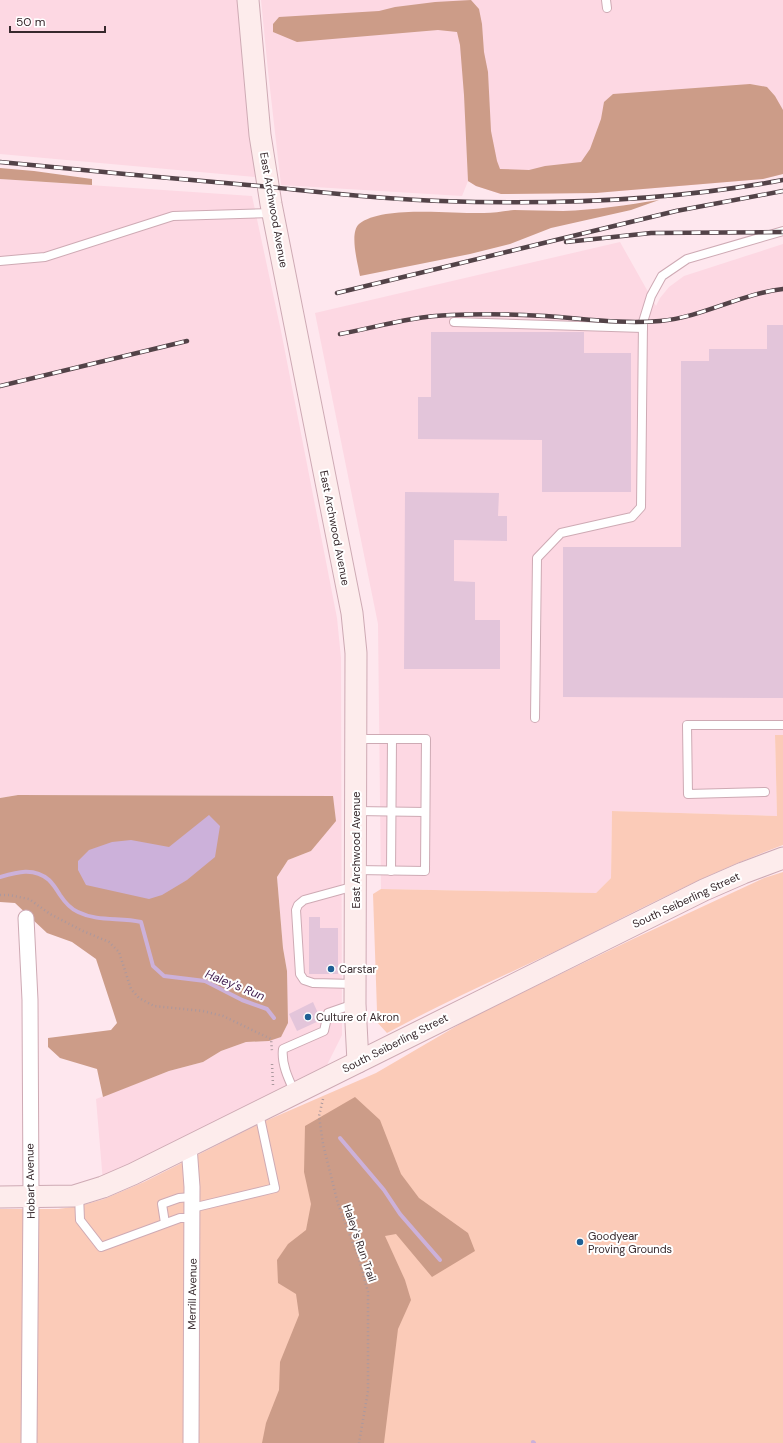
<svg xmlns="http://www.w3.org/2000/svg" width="783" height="1443" viewBox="0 0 783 1443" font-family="'DM Sans',sans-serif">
	<rect width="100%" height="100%" fill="#fee7ee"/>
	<g fill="#fdd8e3">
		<path d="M0 0H237L255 177 0 154Z"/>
		<path d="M261 0H783V174L763 179 596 193 501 194 476 186 468 181 462 196 281 185 268 71Z"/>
		<path d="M0 179 252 196 281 331 337 618 341 658 342 1035 323 1073 103 1182 96 1099 169 1071 203 1062 221 1051 246 1042 269 1041 287 996V971L283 948 277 877 288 860 311 851 335 820 332 796 18 795 0 798Z"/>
		<path d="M620 242 656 306 660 298 669 287 684 276 783 244V735H775L777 816 612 811 611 878 596 893 381 889 378 624 315 313Z"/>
	</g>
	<g fill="#fbcbb8">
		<path d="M775 735H783V845C704 874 631 914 556 951 499 978 442 1003 387 1033L376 1021 377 1011 373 894 381 889 596 893 611 878 612 811 777 816Z"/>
		<path d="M783 872V1443H0V1209H58L80 1206 104 1199 144 1182 263 1122 376 1073 472 1017 633 939 764 878Z"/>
	</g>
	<g fill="#cc9c88">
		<path d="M471 0 479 9 482 24 484 52 488 72 491 131 497 161 500 169 529 170 545 166 581 162 590 149 601 119 604 102 613 94 750 84 767 87 775 96 783 110V174L763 179 619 191 596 193 501 194 476 186 468 181 464 95 460 45 457 32 438 30 297 42 273 32V24L279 17 379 11 395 7 435 2Z"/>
		<path d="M0 168 34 171 92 179V185L0 179Z"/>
		<path d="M659 200 631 210 551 228 510 244 470 254 360 276C358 264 349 233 359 224 382 205 454 214 484 213 494 213 504 211 514 210 530 210 546 211 563 211 595 210 627 205 659 200Z"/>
		<path d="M18 795 333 796 336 821 311 851 288 860 277 877 283 948 287 971 288 1023 281 1037 269 1041 246 1042 221 1051 203 1062 169 1071 103 1097 97 1069 60 1058 48 1047V1038L111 1030 117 1023 96 959 72 942 47 933 15 903 0 902V798Z"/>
		<path d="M355 1097 380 1120 401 1174 419 1198 468 1233 475 1251 432 1277 396 1234 385 1236 405 1280 411 1300 398 1329 384 1443H262L266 1423 279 1390 280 1362 299 1315 296 1294 278 1283 277 1260 288 1244 306 1230 311 1204 304 1172 305 1126Z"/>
	</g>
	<path fill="#ccb1da" d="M209 815 220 826 215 857 187 880 162 895 149 899 86 885 78 870V861L89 850 112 842 131 840 169 847Z"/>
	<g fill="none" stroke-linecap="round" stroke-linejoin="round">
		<g stroke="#ccb1da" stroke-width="4">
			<path d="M0 877C17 872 34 867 49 880 53 884 57 890 60 895 64 901 71 909 78 912 98 922 120 917 141 922L153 966 164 976 205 981 242 1000 267 1009 274 1018"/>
			<path d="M340 1138 384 1190 400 1214 440 1260"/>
			<path d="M533 1442 534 1443"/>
		</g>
	</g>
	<g fill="#e3c5da">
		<path d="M767 325H783V698L563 697V547H681V361H709V349H767Z"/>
		<path d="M431 332H584V353H631V492H542V440L418 439V397H431Z"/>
		<path d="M405 492 499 493 498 516H507V541L454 540V581L475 582V620H500V669H404Z"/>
		<path d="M309 917H320V928H338V974H309Z"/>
		<path d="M313 1002 321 1020 297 1031 289 1014Z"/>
	</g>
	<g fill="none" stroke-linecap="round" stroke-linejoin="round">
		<defs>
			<g id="service">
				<path d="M606 0 607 8"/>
				<path d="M0 261 45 257 173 216 273 213"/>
				<path d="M454 322 643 328"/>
				<path d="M535 718 537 558 561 533 632 517 641 507 643 322 651 296 662 276 687 259 783 231"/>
				<path d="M356 739H426L425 871 356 870"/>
				<path d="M765 792 688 794 687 725H783"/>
				<path d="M356 811 425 812"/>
				<path d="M391 871 392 739"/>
				<path d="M355 886 304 900 298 905 296 910 300 974 304 980 313 983 355 984"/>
				<path d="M295 1093C289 1080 281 1064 283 1049L324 1031 328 1013 354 1004"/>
				<path d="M79 1195 80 1220 101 1247 180 1218H192"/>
				<path d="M192 1208 275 1188 259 1113"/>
				<path d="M165 1223 162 1204 179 1198 192 1197"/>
			</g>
			<g id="minor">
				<path d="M26 918 30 1000 31 1197 29 1443"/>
				<path d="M189 1146 192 1187 191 1443"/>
			</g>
			<g id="secondary">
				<path d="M248 0 260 135 271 204 352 613 356 653 355 1004 358 1062"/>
				<path d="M0 1197 74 1196 103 1187 133 1174 704 890 743 873 783 858"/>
			</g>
		</defs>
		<use href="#service" stroke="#ceaab4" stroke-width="10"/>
		<use href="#minor" stroke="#ceaab4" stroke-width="17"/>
		<use href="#secondary" stroke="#ceaab4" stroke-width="23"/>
		<g stroke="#ab989e" stroke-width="2.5" stroke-dasharray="1 3" stroke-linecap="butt">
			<path d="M0 895H9L29 899 50 914 83 931 109 942 119 952 131 989 139 998 154 1006 203 1011 223 1016 271 1039 272 1051"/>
			<path d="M272 1064 273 1085"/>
			<path d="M323 1099 319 1116 323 1144 338 1204 359 1259 368 1292V1391L359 1443"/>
		</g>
		<use href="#service" stroke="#fff" stroke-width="8"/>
		<use href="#minor" stroke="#fff" stroke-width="15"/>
		<use href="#secondary" stroke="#fdecec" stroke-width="21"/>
		<defs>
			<g id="rail">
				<path d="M0 162C83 170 165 178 248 185 312 191 376 199 441 201 555 205 671 201 783 180"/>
				<path d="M566 242 651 233 783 232"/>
				<path d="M337 293 676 211 783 191"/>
				<path d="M340 334C377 327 414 316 451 315 475 314 500 314 524 315 569 316 615 325 660 321 703 317 740 294 783 289"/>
				<path d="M0 386 187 341"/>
			</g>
		</defs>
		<use href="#rail" stroke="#534348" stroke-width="4.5"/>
		<use href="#rail" stroke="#fff" stroke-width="3" stroke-dasharray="9" stroke-linecap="butt"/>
	</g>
	<g fill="#1e5f94" stroke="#fff" stroke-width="1.5">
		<circle cx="331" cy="969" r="4"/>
		<circle cx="308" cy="1017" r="4"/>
		<circle cx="580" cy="1242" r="4"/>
	</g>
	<g text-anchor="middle" stroke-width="4" stroke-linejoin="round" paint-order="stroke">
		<g font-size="11" fill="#37292d" stroke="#fff">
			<text transform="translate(274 210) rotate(80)" y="4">East Archwood Avenue</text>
			<text transform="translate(335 528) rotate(79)" y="4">East Archwood Avenue</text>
			<text transform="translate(356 850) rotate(-90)" y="4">East Archwood Avenue</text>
			<text transform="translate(686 900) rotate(-25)" y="4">South Seiberling Street</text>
			<text transform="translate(395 1043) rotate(-27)" y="4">South Seiberling Street</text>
			<text transform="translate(30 1181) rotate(-91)" y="4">Hobart Avenue</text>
			<text transform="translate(360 1243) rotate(71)" y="4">Haley's Run Trail</text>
			<text transform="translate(192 1294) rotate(-89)" y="4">Merrill Avenue</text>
		</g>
		<g font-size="11" fill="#37292d" stroke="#fff" text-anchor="start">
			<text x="339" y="973">Carstar</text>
			<text x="316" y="1021">Culture of Akron</text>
			<text x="588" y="1240">Goodyear<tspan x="588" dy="13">Proving Grounds</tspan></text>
		</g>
		<g font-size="12" font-style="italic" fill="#3e1b4d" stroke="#fff">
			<text transform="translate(235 985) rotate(22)" y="4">Haley's Run</text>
		</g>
	</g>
	<path d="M10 26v6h95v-6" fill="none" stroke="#37292d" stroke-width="2"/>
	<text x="16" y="26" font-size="12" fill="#37292d" stroke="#ffffff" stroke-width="3" paint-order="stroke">50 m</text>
</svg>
